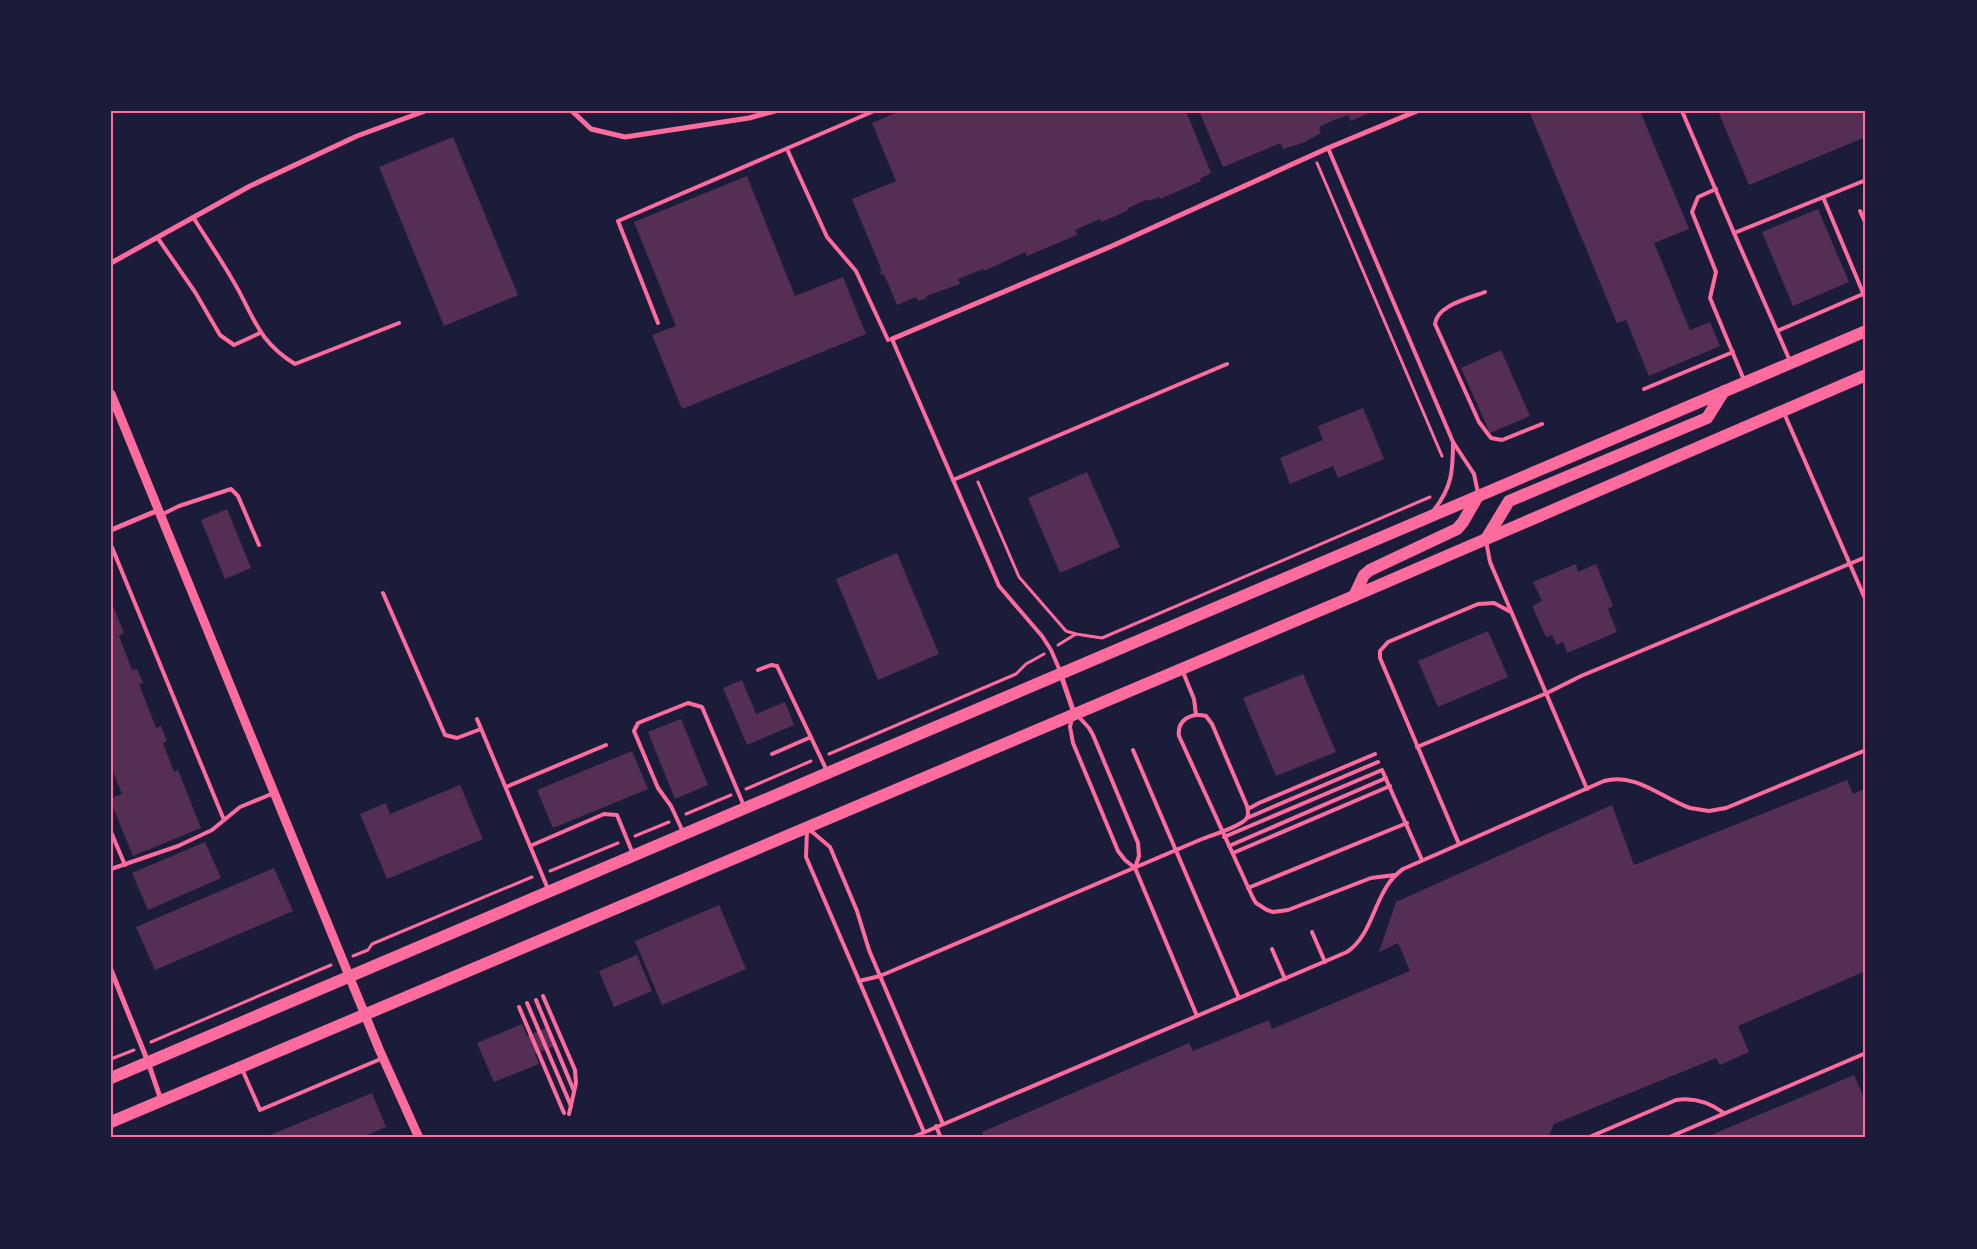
<svg xmlns="http://www.w3.org/2000/svg" width="1977" height="1249" viewBox="0 0 1977 1249" font-family="'Public Sans',sans-serif">
	<rect width="100%" height="100%" fill="#1b1b3a"/>
	<g fill="#542f53">
		<path d="M900 111H1186L1211 173 1200 179 1201 181 1160 199 1159 197 1149 201 1148 199 1128 208V210L1118 215 1101 222 1100 219 1075 230 1077 235 1027 256 1025 252 984 271 983 269 958 279 960 284 926 296 927 298 918 301 916 297 897 305 884 274 881 275 880 271H882L852 199 896 181 872 123Z"/>
		<path d="M1199 111H1374L1351 121 1348 115 1334 120 1319 127 1321 133 1303 143 1283 149 1281 143 1223 167Z"/>
		<path d="M1529 111H1640L1689 229 1654 243 1690 330 1710 322 1720 346 1649 376 1626 320 1617 323Z"/>
		<path d="M1718 111H1866V137L1749 185Z"/>
		<path d="M453 137 518 295 444 326 379 167Z"/>
		<path d="M747 176 795 296 843 277 866 334 682 409 652 335 676 326 634 222Z"/>
		<path d="M1818 209 1849 282 1793 306 1762 232Z"/>
		<path d="M1501 350 1530 416 1490 433 1461 368Z"/>
		<path d="M1363 408 1384 459 1338 478 1333 466 1290 484 1280 458 1323 440 1318 426Z"/>
		<path d="M1087 472 1120 547 1060 573 1028 498Z"/>
		<path d="M227 509 251 568 225 579 201 520Z"/>
		<path d="M897 553 939 654 878 680 836 579Z"/>
		<path d="M1576 564 1578 572 1596 564 1613 606 1608 609 1617 632 1567 653 1563 642 1557 645 1552 635 1546 637 1532 606 1542 601 1533 582Z"/>
		<path d="M111 601 124 633 119 636 132 670 137 669 143 683 139 684 156 728 161 726 167 741 163 743 174 772 178 770 201 828 133 856 111 802V798L122 794 111 767Z"/>
		<path d="M1488 631 1508 677 1438 707 1418 661Z"/>
		<path d="M1303 674 1336 752 1276 776 1243 698Z"/>
		<path d="M742 680 756 714 785 702 794 725 747 745 723 688Z"/>
		<path d="M681 719 708 785 675 799 648 732Z"/>
		<path d="M632 751 648 789 553 828 537 790Z"/>
		<path d="M1847 780 1853 794 1866 788V971L1738 1026 1749 1052 1720 1065 1716 1058 1554 1124 1548 1138H984L982 1132 1189 1043 1193 1051 1269 1020 1272 1029 1410 971 1398 943 1379 952 1396 902 1612 805 1634 865Z"/>
		<path d="M460 785 483 839 387 879 360 814 386 803 390 814Z"/>
		<path d="M205 842 221 878 148 910 132 873Z"/>
		<path d="M274 868 293 911 155 970 136 927Z"/>
		<path d="M719 905 746 969 662 1005 635 941Z"/>
		<path d="M637 955 652 991 614 1007 599 971Z"/>
		<path d="M522 1024 527 1036 548 1027 556 1045 535 1054 539 1064 494 1082 477 1043Z"/>
		<path d="M1854 1075 1866 1102V1138H1704Z"/>
		<path d="M372 1093 386 1127 360 1138H263Z"/>
	</g>
	<g fill="none" stroke-linecap="round" stroke-linejoin="round">
		<g stroke="#ff6b9d" stroke-width="3">
			<path d="M1317 163 1442 456"/>
			<path d="M978 482 1019 577 1066 631 1076 634 1102 638 1430 497"/>
			<path d="M1058 645 1076 634"/>
			<path d="M829 754 1016 674 1026 664 1044 654"/>
			<path d="M746 789 811 761"/>
			<path d="M686 814 731 795"/>
			<path d="M635 836 669 822"/>
			<path d="M550 871 618 843"/>
			<path d="M353 956 368 950 372 944 532 877"/>
			<path d="M151 1042 331 965"/>
			<path d="M111 1059 134 1050"/>
		</g>
		<g stroke="#ff6b9d" stroke-width="4">
			<path d="M1682 111 1734 233 1866 180"/>
			<path d="M1328 148 1453 442 1474 474 1478 493"/>
			<path d="M787 149 827 237 856 271 888 340"/>
			<path d="M1716 189 1698 197 1692 212 1716 272 1710 298 1744 380"/>
			<path d="M1823 197 1866 300"/>
			<path d="M1860 211 1866 224"/>
			<path d="M193 217C206 238 220 258 232 279 254 315 256 340 295 364L399 323"/>
			<path d="M1734 233 1777 331 1863 294"/>
			<path d="M157 237 195 292 220 335 234 345 260 333"/>
			<path d="M1485 292C1470 298 1437 305 1435 324L1479 422 1491 438 1502 440 1542 424"/>
			<path d="M658 323 618 221 874 111"/>
			<path d="M1777 331 1790 361"/>
			<path d="M892 339 999 586 1042 636 1051 650 1060 671"/>
			<path d="M1644 389 1733 352"/>
			<path d="M1784 413 1866 601"/>
			<path d="M953 480 1227 364"/>
			<path d="M1434 510C1452 487 1453 471 1453 442"/>
			<path d="M161 515 179 506 231 489 238 496 259 545"/>
			<path d="M1486 541 1490 562 1587 789"/>
			<path d="M111 545 224 820"/>
			<path d="M383 593 445 735 457 738 481 729"/>
			<path d="M758 670 771 665 777 666 827 771"/>
			<path d="M1183 672 1194 699 1196 715"/>
			<path d="M1078 716 1089 728 1093 735 1138 843 1139 856 1135 868"/>
			<path d="M1072 718 1070 727 1073 743 1118 851 1125 860 1135 868 1197 1016"/>
			<path d="M477 719 548 889"/>
			<path d="M1417 747 1547 693 1581 676 1866 557"/>
			<path d="M1133 750 1239 998"/>
			<path d="M772 754 811 737"/>
			<path d="M506 787 606 745"/>
			<path d="M1248 809 1259 803 1375 754"/>
			<path d="M1247 818 1378 762"/>
			<path d="M807 829 806 857 924 1132"/>
			<path d="M810 830 830 847 857 911 869 950 943 1124"/>
			<path d="M111 832 125 865"/>
			<path d="M683 832 671 806 658 788 634 731 638 723 688 703 702 707 744 806"/>
			<path d="M1224 837 1382 770 1422 860"/>
			<path d="M1459 844 1380 658V651L1388 642 1478 604 1494 603 1511 612"/>
			<path d="M530 846 604 814 617 815 633 854"/>
			<path d="M1229 846 1386 778"/>
			<path d="M1233 853 1390 786"/>
			<path d="M111 869 178 846 212 830 240 807 274 793"/>
			<path d="M1248 888 1407 823"/>
			<path d="M1312 932 1325 962"/>
			<path d="M1272 949 1285 979"/>
			<path d="M859 981 880 976 1202 839C1212 835 1242 826 1247 818 1249 814 1248 810 1247 806L1212 724 1206 716C1191 712 1177 720 1179 736L1253 898 1256 903 1267 910 1273 912 1288 910 1371 878 1395 875"/>
			<path d="M543 996 575 1070 576 1083 569 1114"/>
			<path d="M536 1000 574 1091"/>
			<path d="M527 1003 571 1106"/>
			<path d="M519 1007 564 1113"/>
			<path d="M242 1069 260 1110 383 1058"/>
			<path d="M936 1126 941 1138"/>
			<path d="M911 1138 1347 952C1376 932 1373 890 1403 869L1604 781C1635 772 1662 798 1690 808L1709 811 1726 808 1866 750"/>
			<path d="M1587 1138 1676 1100C1694 1097 1709 1102 1724 1113"/>
			<path d="M1667 1138 1866 1053"/>
		</g>
		<g stroke="#ff6b9d" stroke-width="5">
			<path d="M572 111 591 129 625 137 749 118 775 111"/>
			<path d="M111 263 250 186 357 136 425 111"/>
			<path d="M892 339 1112 246 1328 148 1417 111"/>
			<path d="M111 530 159 510"/>
			<path d="M1061 675 1074 713"/>
			<path d="M111 970 148 1062 161 1100"/>
		</g>
		<path stroke="#ff6b9d" stroke-width="9" d="M111 394 379 1049 419 1138"/>
		<g stroke="#ff6b9d" stroke-width="12">
			<path d="M1486 539 1509 501 1707 418 1724 391"/>
			<path d="M1354 596 1364 575 1370 570 1457 529 1463 522 1478 496"/>
			<path d="M111 1078 1866 331"/>
			<path d="M111 1122 1354 596 1866 375"/>
		</g>
	</g>
	<rect width="1977" height="1249" fill="none" stroke="#1b1b3a" stroke-width="225"/>
	<rect x="112" y="112" width="1752" height="1024" fill="none" stroke="#ff6b9d" stroke-width="2"/>
</svg>
